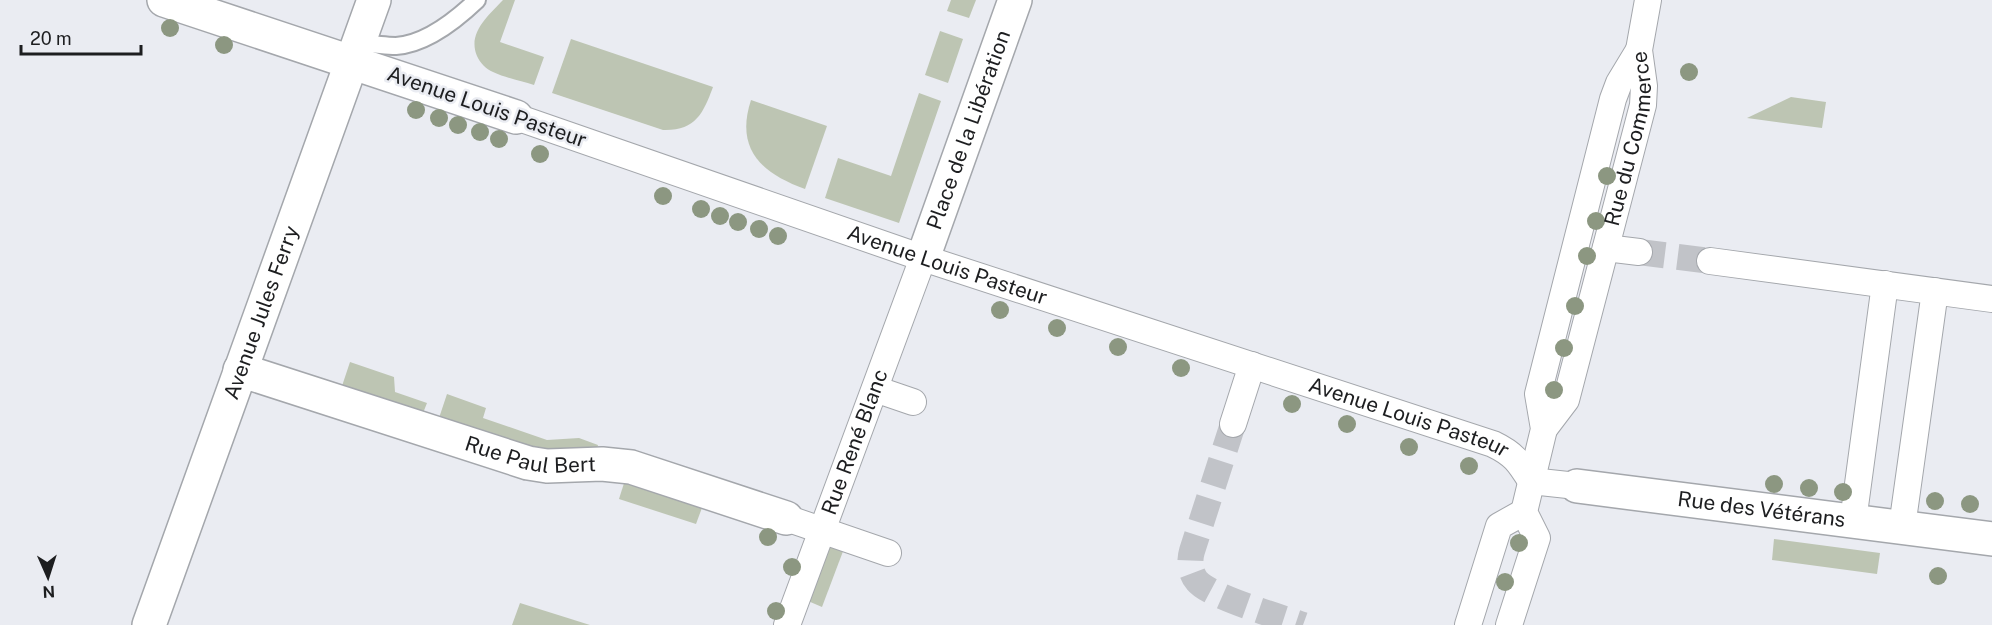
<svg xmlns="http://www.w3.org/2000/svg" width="1992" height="625" viewBox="0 0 1992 625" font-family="'Public Sans',sans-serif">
	<rect width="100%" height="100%" fill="#eaecf2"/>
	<g fill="#bdc5b3">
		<path d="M503 0H515L500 42 544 57 534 85C521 81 506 78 493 72 486 69 480 63 477 56 467 33 489 15 503 0Z"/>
		<path d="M951 0H976L969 18 947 11Z"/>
		<path d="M940 31 963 39 948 83 925 75Z"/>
		<path d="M571 39 713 87C703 114 695 131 663 130L552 93Z"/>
		<path d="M919 93 941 101 899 223 825 198 838 158 891 176Z"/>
		<path d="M1791 97 1826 102 1822 128 1747 118Z"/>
		<path d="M751 100 827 126 805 189C761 173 735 149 751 100Z"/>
		<path d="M350 362 394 377 395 392 427 403 423 413 342 386Z"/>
		<path d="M447 394 486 408 483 418 547 440 579 438 598 445 596 452 543 453 439 418Z"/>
		<path d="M625 480 703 505 696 524 619 499Z"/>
		<path d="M1774 539 1880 553 1877 574 1772 560Z"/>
		<path d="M830 541 845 546 822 607 808 601Z"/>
		<path d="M520 603 590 625H512Z"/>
	</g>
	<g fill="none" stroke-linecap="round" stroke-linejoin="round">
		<g stroke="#c1c3c8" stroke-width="26" stroke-dasharray="26 13" stroke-linecap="butt">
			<path d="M1639 252 1710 261"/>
			<path d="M1233 424 1192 551C1189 561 1190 573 1197 581 1210 597 1281 617 1303 625"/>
		</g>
		<defs>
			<path id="service" d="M358 42C371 44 384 46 396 46 426 44 456 20 477 0"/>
			<g id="pedestrian">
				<path id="s1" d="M516 117 923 258 1493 444C1514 454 1519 462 1531 481L1577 486"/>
				<path d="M1606 248 1639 252"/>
				<path d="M1710 261 1992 299"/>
				<path d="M875 389 913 402"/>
				<path d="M1233 424 1252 365"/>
				<path id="s2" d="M1544 429 1566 400 1643 105 1644 86 1639 50 1648 0"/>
				<path d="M786 518 888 553"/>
				<path d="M1853 521 1885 284"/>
				<path d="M1902 527 1935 291"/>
				<path id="s3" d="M787 625 923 258"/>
				<path d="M1468 625 1499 526 1524 512"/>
				<path d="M1509 625 1537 538 1524 512 1544 429 1538 394 1613 99 1619 83 1639 50"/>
			</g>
			<g id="minor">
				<path d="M164 0 516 117"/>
				<path id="s4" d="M923 258 1015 0"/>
				<path id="s5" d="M240 370 528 463 547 466 602 464 631 467 786 518"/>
				<path id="s6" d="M1577 486 1992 539"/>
				<path id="s7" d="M149 625 374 0"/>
			</g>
		</defs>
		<use href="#service" stroke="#a4a7ac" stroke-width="20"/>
		<use href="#pedestrian" stroke="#a4a7ac" stroke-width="28"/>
		<use href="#minor" stroke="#a4a7ac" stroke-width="36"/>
		<use href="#service" stroke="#fff" stroke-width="16"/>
		<use href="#pedestrian" stroke="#fff" stroke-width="26"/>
		<use href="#minor" stroke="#fff" stroke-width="33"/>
	</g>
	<g fill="#8c9781">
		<circle cx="170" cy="28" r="9"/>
		<circle cx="224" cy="45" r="9"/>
		<circle cx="1689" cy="72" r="9"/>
		<circle cx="416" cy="110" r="9"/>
		<circle cx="439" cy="118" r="9"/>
		<circle cx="458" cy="125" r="9"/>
		<circle cx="480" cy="132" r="9"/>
		<circle cx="499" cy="139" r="9"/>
		<circle cx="540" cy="154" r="9"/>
		<circle cx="1607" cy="176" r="9"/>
		<circle cx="663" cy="196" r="9"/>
		<circle cx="701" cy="209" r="9"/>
		<circle cx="720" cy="216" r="9"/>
		<circle cx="1596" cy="221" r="9"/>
		<circle cx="738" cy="222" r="9"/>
		<circle cx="759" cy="229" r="9"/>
		<circle cx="778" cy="236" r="9"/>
		<circle cx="1587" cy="256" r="9"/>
		<circle cx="1575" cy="306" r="9"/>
		<circle cx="1000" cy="310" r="9"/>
		<circle cx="1057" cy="328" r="9"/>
		<circle cx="1118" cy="347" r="9"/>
		<circle cx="1564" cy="348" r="9"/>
		<circle cx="1181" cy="368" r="9"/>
		<circle cx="1554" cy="390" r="9"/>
		<circle cx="1292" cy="404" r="9"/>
		<circle cx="1347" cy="424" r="9"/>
		<circle cx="1409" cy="447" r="9"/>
		<circle cx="1469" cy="466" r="9"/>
		<circle cx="1774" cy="484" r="9"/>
		<circle cx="1809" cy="488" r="9"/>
		<circle cx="1843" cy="492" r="9"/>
		<circle cx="1935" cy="501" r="9"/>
		<circle cx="1970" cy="504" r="9"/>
		<circle cx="768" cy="537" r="9"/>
		<circle cx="1519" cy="543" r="9"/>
		<circle cx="792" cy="567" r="9"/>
		<circle cx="1938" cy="576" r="9"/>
		<circle cx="1505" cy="582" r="9"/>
		<circle cx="776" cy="611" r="9"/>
	</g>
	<g text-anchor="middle" stroke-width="5" stroke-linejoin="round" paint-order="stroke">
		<g font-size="21" fill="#1d1e20" stroke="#eaecf2">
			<text transform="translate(487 107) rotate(19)" y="7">Avenue Louis Pasteur</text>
			<text dy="7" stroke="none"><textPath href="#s4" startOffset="136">Place de la Libération</textPath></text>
			<text dy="7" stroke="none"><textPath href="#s2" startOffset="306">Rue du Commerce</textPath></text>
			<text dy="7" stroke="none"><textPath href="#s1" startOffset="456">Avenue Louis Pasteur</textPath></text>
			<text dy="7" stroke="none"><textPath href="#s7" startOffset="332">Avenue Jules Ferry</textPath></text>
			<text dy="7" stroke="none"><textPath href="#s1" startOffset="942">Avenue Louis Pasteur</textPath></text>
			<text dy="7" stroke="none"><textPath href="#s3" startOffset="195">Rue René Blanc</textPath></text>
			<text dy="7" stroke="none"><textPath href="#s5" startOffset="304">Rue Paul Bert</textPath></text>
			<text dy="7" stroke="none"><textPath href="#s6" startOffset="186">Rue des Vétérans</textPath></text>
		</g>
	</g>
	<g transform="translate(48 577) rotate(177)" stroke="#eaecf2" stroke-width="4.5" paint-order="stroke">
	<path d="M0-4.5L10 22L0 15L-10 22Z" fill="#1d1e20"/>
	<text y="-9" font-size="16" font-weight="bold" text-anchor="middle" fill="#1d1e20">N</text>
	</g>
	<path d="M21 45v9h120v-9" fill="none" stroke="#1d1e20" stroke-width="3"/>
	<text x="30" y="45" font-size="18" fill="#1d1e20" stroke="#eaecf2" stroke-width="4.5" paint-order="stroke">20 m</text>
</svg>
